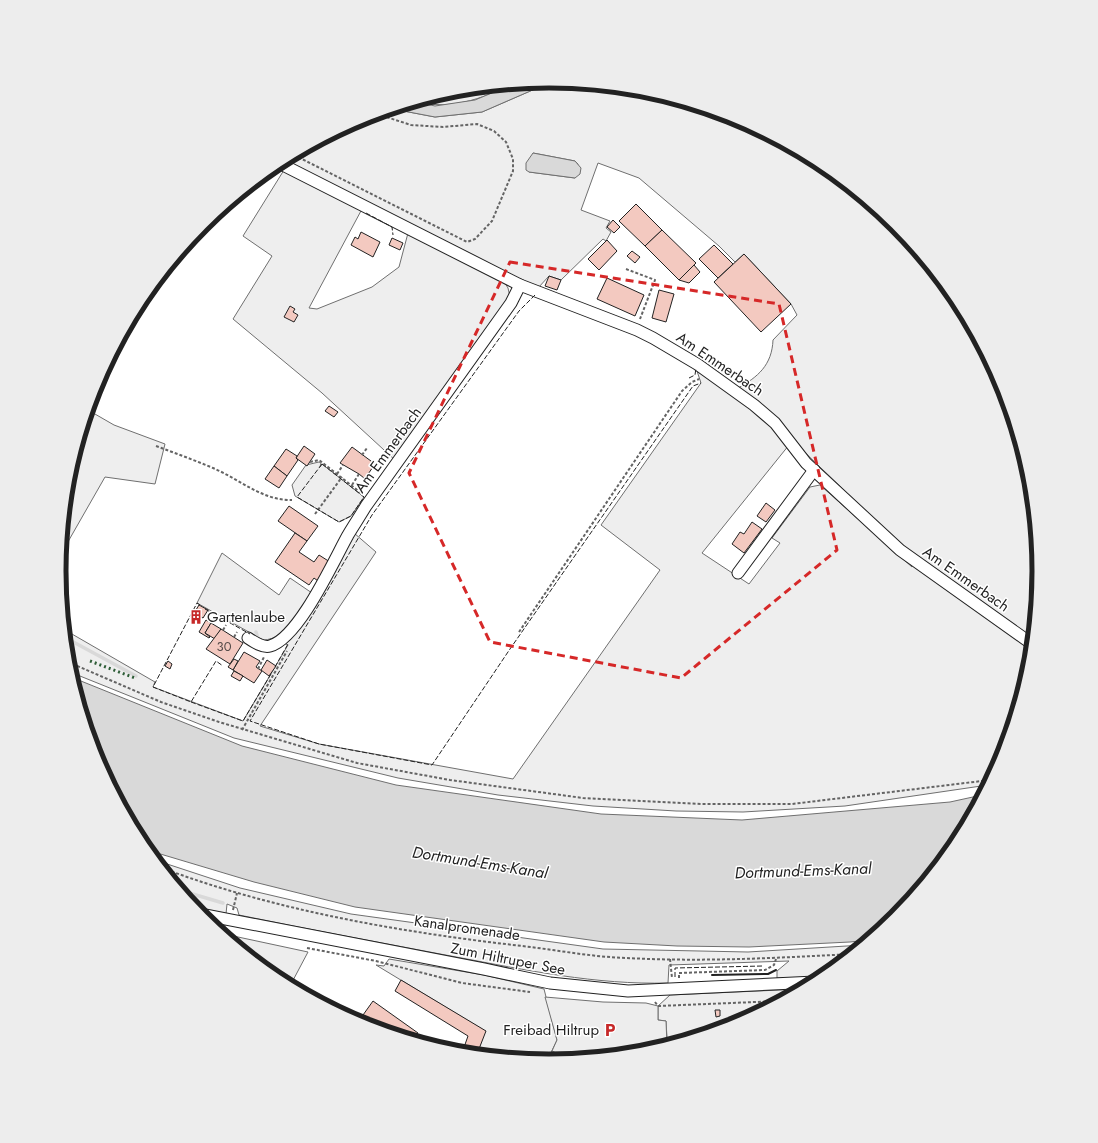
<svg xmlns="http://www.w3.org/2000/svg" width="1098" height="1143" viewBox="0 0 1098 1143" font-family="Jost,sans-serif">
	<rect width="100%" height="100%" fill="#fff"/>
	<g fill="#eee" stroke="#6f6f6f" fill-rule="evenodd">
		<path d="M551 82 645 91 737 119 821 164 896 225 957 299 1002 384 1030 476 1039 572 1030 667 1002 759 988 785 845 806 743 812 676 811 593 806 498 795 398 778 234 738 70 672 65 630 155 682 153 687 243 721 288 645 284 643 354 533 376 552 260 726 319 744 513 779 660 570 601 525 701 383 696 368 752 406 789 445 702 553 749 584 780 543 772 538 810 487 820 485 912 567 903 547 738 388C758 377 772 365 773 340L797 315 791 304 744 254 735 262 719 246 639 178 598 163 581 210 610 221 606 228 611 232 606 241 603 239 561 280 549 276 538 288 284 160 362 119 393 109 435 117 482 112ZM533 153 575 161 578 164 575 178 529 172Z"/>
		<path d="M511 85C480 99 452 110 417 102L442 94H464L486 88Z"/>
		<path d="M284 170 362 209 309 308 317 309 372 287 399 267 408 233 503 280 508 288 510 297 396 461 322 393 233 319 272 256 243 236Z"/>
		<path d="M88 410 114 425 165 444 155 484 105 477 61 554 68 476Z"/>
		<path d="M319 462 321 463 320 467 322 464 364 497 351 516 339 522 295 496 292 485 306 465Z"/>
		<path d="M222 553 279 595 290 578 312 593C300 612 288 639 263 640L197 603Z"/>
		<path d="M155 860 240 888 351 914 603 949 748 952 863 945 822 978H777V971L789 961 669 965 668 983C596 985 526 970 456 957 383 943 311 930 239 915L237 908 227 904 224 934 202 918Z"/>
		<path d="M389 959 484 975 544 989 557 1040 547 1061 477 1054 485 1031 376 965 384 966Z"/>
		<path d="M802 989 736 1024 678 1042 667 1038 666 1021 658 1020V1006L670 995Z"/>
	</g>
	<g fill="#ededed" stroke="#6f6f6f">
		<path d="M213 927 224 934 308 952 290 986 277 979Z"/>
		<path d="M545 997 603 1002 646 1003 658 1006V1020L666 1021 667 1045 644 1052 569 1059 552 1051 557 1040Z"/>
	</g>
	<g fill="#d9d9d9" stroke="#6f6f6f">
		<path d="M551 82 482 112 435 117 393 109 417 102 435 106 475 100 511 85Z"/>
		<path d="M533 153 575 161 581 168 580 174 575 178 529 172 526 170V163Z"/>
		<path d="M71 677 242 746 396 785 601 814 742 820 950 802 982 795 956 844 895 918 869 940 850 942 749 947 677 946 604 942 355 907 254 882 147 850 141 844 96 759Z"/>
	</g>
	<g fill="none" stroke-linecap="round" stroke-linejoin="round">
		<g stroke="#d9d9d9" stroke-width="3.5">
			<path d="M256 632 259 642"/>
			<path d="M66 638 136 676"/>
			<path d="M179 890 223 903"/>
		</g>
	</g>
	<g fill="#f3c9c0" stroke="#222">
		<path d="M636 204 662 230 645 246 619 221Z"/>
		<path d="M613 220 620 227 614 233 607 227Z"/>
		<path d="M662 230 696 263 679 280 645 246Z"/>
		<path d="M361 232 380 242 373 257 351 245 355 237 358 239Z"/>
		<path d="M392 238 403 243 400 250 389 245Z"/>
		<path d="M607 240 617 251 599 270 588 259Z"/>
		<path d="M714 245 733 264 718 278 699 259Z"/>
		<path d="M632 251 640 257 635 263 627 256Z"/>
		<path d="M744 254 791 304 761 332 714 282Z"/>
		<path d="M694 265 700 272 689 283 679 280Z"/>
		<path d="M549 276 561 280 557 290 545 286Z"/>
		<path d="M607 278 644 295 635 316 597 299Z"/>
		<path d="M659 290 674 294 666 322 652 318Z"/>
		<path d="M290 306 295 309 293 312 298 315 294 322 284 317Z"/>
		<path d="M329 406 338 412 334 417 325 411Z"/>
		<path d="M304 446 315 454 307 466 296 458Z"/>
		<path d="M352 447 375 464 364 480V478L359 474 340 463Z"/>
		<path d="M286 449 297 456 296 458 298 460 287 476 274 466Z"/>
		<path d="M274 466 287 476 279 488 265 479Z"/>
		<path d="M766 503 775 510 766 522 757 516Z"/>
		<path d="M289 506 318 526 307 541 278 521Z"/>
		<path d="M752 522 762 529 744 553 732 544 740 532 744 534Z"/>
		<path d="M295 533 307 541 299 552 314 562 319 555 330 562 318 581 314 578 309 585 275 562Z"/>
		<path d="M199 605 208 610 203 618 194 613Z"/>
		<path d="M194 613 200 616 197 622 191 618Z"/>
		<path d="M206 620 211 623 205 633 210 637 209 638 199 632Z"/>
		<path d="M211 623 221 629 215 639 205 633Z"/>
		<path d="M221 629 243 643 230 664 206 649Z"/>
		<path d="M244 652 260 661 256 667 262 671 254 683 233 670Z"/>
		<path d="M234 659 238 661 233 670 228 667Z"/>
		<path d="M267 660 276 666 269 676 261 670Z"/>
		<path d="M168 661 172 664 170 669 165 666Z"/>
		<path d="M234 671 243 676 240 681 231 676Z"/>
		<path d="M401 980 486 1031 477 1054 462 1053 468 1036 395 991Z"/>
		<path d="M373 1001 418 1033 414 1038 419 1042 358 1022Z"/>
		<path d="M715 1010H720V1016L716 1017Z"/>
	</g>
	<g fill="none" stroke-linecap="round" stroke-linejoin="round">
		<defs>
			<g id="minor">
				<path d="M279 163 520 285 637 330 653 338 697 364 754 405 775 423 806 463 900 550 1032 644"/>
				<path d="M738 573 814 470"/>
				<path d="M248 638C254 642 263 648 270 646 299 638 334 560 348 535 354 525 360 516 366 506L511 303 520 285"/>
				<path d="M200 914 484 969 550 983 628 991 815 982"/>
			</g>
		</defs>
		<use href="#minor" stroke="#222" stroke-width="13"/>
		<g stroke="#646464" stroke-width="2" stroke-dasharray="3 2" stroke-linecap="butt">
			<path d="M294 155 467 242 475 239 492 221 513 171V159L506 142 494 131 477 124 443 127 411 125 377 114"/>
			<path d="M626 269 655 280 640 319"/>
			<path d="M156 446C175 453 194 460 213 468 239 479 263 501 292 500"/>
			<path d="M362 455 367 448"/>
			<path d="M310 462 319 460 361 493"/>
			<path d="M337 474 343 465"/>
			<path d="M352 485 359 474"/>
			<path d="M315 514 342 477"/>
			<path d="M223 630 226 625"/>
			<path d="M519 632 682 391 692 382 699 379"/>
			<path d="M234 637 237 632"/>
			<path d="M68 662 161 702 219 722 357 763 450 780 583 798 701 804H792L990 780"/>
			<path d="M258 669 264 657"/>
			<path d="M242 730 287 651"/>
			<path d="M162 868C277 911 400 932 522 946 557 950 592 957 627 958 702 962 777 958 852 954"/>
			<path d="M233 910 237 893"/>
			<path d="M220 932 230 933"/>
			<path d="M307 948 376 961 462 983 530 992"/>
			<path d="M670 959 672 978"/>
			<path d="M679 978V973L765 970 774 965 776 959"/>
			<path d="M655 1002 658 1006 780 1001"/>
		</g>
		<use href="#minor" stroke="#fff" stroke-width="11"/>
		<path stroke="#2f5e38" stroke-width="3" stroke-dasharray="2 3" stroke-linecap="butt" d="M90 661 135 678"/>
		<g stroke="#222" stroke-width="1" stroke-dasharray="5 2" stroke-linecap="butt">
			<path d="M366 213 392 227 393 235"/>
			<path d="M535 295 519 311 372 515 250 721 319 744 432 765 510 649 693 386 701 383"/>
			<path d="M689 378 695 375 696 368"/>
			<path d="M322 464 364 497 351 516 339 522 297 497Z"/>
			<path d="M200 605 197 603 153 687 191 702 216 661 223 666"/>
			<path d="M205 609 250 634"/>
			<path d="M275 667 288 644"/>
			<path d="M191 702 243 721 271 674"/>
			<path d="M675 977V968L763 966"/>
		</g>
		<path stroke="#222" stroke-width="2" d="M712 975 768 974 776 970"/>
	</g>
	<path fill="none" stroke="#d62828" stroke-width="3" stroke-dasharray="8 5" stroke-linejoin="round" d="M510 262 779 304 837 550 681 678 490 642 409 473Z"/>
	<defs>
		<symbol id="building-bare" viewBox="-9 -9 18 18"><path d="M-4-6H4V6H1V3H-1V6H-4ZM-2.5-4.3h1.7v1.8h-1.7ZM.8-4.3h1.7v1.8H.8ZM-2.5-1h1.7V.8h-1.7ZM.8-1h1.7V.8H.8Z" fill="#c62828" stroke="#fff" stroke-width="2.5" paint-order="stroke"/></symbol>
		<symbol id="parking-bare" viewBox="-9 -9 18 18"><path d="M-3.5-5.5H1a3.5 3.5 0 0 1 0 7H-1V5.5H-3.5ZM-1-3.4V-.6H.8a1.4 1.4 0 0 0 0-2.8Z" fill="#c62828" stroke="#fff" stroke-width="2.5" paint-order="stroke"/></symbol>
	</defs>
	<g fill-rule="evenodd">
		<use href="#building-bare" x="186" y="607" width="20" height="20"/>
		<use href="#parking-bare" x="600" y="1020" width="20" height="20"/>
	</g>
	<g text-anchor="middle" stroke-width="3" stroke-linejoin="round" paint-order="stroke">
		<g font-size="13" fill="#564c4a">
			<text x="224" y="651">30</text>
		</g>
		<g font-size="15" fill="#222" stroke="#fff">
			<text transform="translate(720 364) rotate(34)" y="5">Am Emmerbach</text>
			<text transform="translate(388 450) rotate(-54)" y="5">Am Emmerbach</text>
			<text transform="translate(966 579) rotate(35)" y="5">Am Emmerbach</text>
			<text transform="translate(467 928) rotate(8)" y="5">Kanalpromenade</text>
			<text transform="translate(508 959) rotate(11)" y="5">Zum Hiltruper See</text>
		</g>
		<g font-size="15" fill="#222" stroke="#fff" text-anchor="start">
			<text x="207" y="622">Gartenlaube</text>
			<text x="599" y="1035" text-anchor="end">Freibad Hiltrup</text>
		</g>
		<g font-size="16" font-style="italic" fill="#222" stroke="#fff">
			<text transform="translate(480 862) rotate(9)" y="6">Dortmund-Ems-Kanal</text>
			<text transform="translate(803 870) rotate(-2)" y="6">Dortmund-Ems-Kanal</text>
		</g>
	</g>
	<path d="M0 0H1098V1143H0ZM66 571a483 483 0 1 1 966 0a483 483 0 1 1-966 0Z" fill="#ededed" fill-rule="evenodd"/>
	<path fill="none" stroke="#222" stroke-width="5" d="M66 571a483 483 0 1 1 966 0a483 483 0 1 1-966 0Z"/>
</svg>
